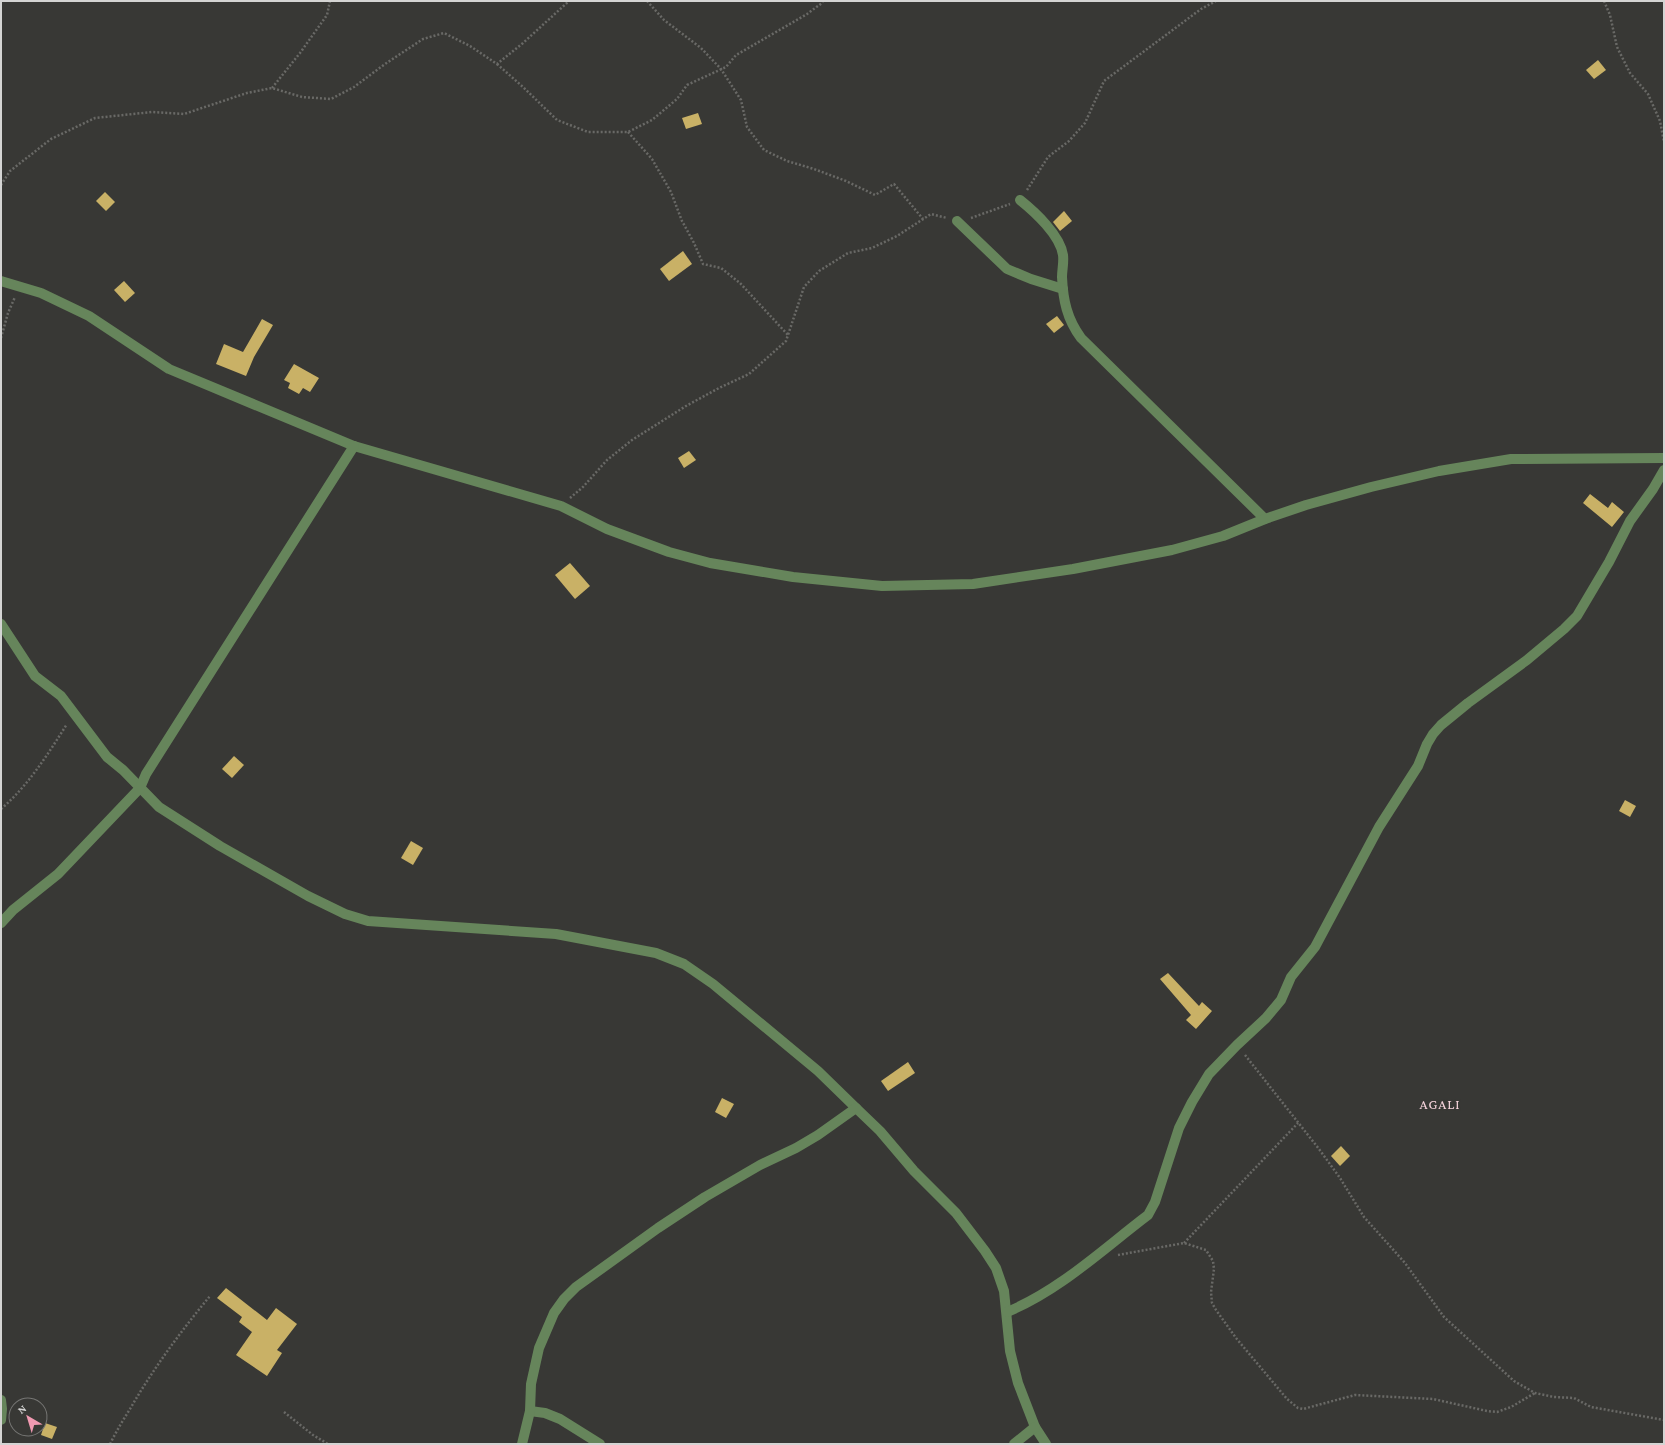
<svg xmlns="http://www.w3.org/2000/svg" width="1665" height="1445" viewBox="0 0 1665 1445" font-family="'Crimson Pro',serif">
	<rect width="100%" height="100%" fill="#383835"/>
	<g fill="#c9b166">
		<path d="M1598 60 1606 70 1594 79 1586 70Z"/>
		<path d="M698 113 702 124 686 129 682 118Z"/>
		<path d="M105 192 115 202 106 211 96 201Z"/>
		<path d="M1064 211 1072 221 1060 231 1053 222Z"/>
		<path d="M683 251 692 264 669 281 660 269Z"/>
		<path d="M124 281 135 293 125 302 114 290Z"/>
		<path d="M1057 316 1064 325 1054 333 1046 324Z"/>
		<path d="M262 319 273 325 254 357 246 376 216 364 224 344 243 352Z"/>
		<path d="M294 364 319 378 310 392 303 388 299 394 288 388 290 383 284 380Z"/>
		<path d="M689 451 696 460 684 468 678 458Z"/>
		<path d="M1590 494 1608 508 1612 502 1624 512 1612 527 1583 503Z"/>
		<path d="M570 563 590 586 575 599 555 575Z"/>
		<path d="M234 756 244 765 232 778 222 769Z"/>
		<path d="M1625 800 1636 806 1630 817 1619 811Z"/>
		<path d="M411 841 423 848 413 865 401 858Z"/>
		<path d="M1168 973 1199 1006 1202 1002 1212 1011 1196 1029 1186 1020 1191 1015 1160 979Z"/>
		<path d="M908 1062 915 1073 888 1091 881 1081Z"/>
		<path d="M722 1098 734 1104 726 1118 715 1112Z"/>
		<path d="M1341 1146 1350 1156 1340 1166 1331 1156Z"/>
		<path d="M226 1288 267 1320 276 1308 297 1324 277 1350 282 1353 267 1376 236 1355 252 1332 239 1322 242 1317 217 1298Z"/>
		<path d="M45 1423 57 1427 52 1439 41 1435Z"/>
	</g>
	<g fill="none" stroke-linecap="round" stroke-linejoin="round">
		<g stroke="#696966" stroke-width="2.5" stroke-dasharray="2 2" stroke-linecap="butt">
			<path d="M647 1 664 20 701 48 721 69 741 100 747 127 764 150 787 161 814 169 846 181 875 195 894 184 923 219"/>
			<path d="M1604 1 1610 15 1617 47 1630 73 1648 94 1660 121 1664 142"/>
			<path d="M497 64 523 87 557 120 588 132H628L652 120 677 99 687 85 726 67 736 55 807 14 822 3 823 1"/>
			<path d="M272 88 300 53 327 15 330 1"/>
			<path d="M628 132 652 159 671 192 682 221 694 243 703 264 721 268 740 283 788 335"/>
			<path d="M1 185 10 171 51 139 95 118 152 112 184 114 247 93 272 88 302 97 331 99 354 87 385 64 423 39 444 33 470 46 497 64 523 43 569 1"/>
			<path d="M1027 190 1048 157 1069 141 1085 123 1104 81 1201 9 1216 1"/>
			<path d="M971 218 1010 204"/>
			<path d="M1 338 8 313 15 297"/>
			<path d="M570 498 583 487 607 460 632 440 686 406 719 388 749 374 786 341 804 287 819 271 848 253 872 248 897 236 931 214 947 218"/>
			<path d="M1 809C28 786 48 754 67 724"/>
			<path d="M1245 1055 1319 1149 1340 1178 1364 1217 1405 1263 1444 1317 1514 1381 1535 1393 1554 1397 1574 1398 1591 1407 1664 1420"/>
			<path d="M1184 1243 1298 1123"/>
			<path d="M1118 1255 1184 1243 1206 1250 1213 1261 1214 1269 1211 1292 1212 1303 1216 1310 1236 1338 1287 1399 1298 1408 1303 1409 1355 1395 1433 1399 1487 1411 1497 1412 1511 1407 1535 1393"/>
			<path d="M284 1412 313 1435 328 1444"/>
			<path d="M110 1444C116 1432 123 1420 130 1409 153 1369 181 1331 210 1296"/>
		</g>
		<g stroke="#66855b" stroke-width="10">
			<path d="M1020 200C1035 212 1060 235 1063 255 1064 262 1062 270 1062 277 1063 300 1067 319 1081 338L1265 519"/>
			<path d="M957 221 1007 269 1031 279 1063 289"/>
			<path d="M1 281 41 293 89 316 169 369 354 446 561 506 607 529 669 552 710 563 793 577 882 586 973 584 1073 569 1172 550 1223 536 1265 519 1306 505 1371 487 1439 471 1511 459 1664 458"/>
			<path d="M1 624 35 676 61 696 107 757 123 770 159 807 220 846 308 896 345 914 368 921 556 934 656 953 684 964 713 984 818 1071 856 1108 880 1131 914 1171 956 1213 985 1251 996 1268 1004 1291 1010 1351 1018 1383 1035 1427 1046 1444"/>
			<path d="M1 923 13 910 58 874 140 788 146 774 354 446"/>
			<path d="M1007 1312C1059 1291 1103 1249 1148 1215L1155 1202 1179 1128 1192 1102 1209 1074 1237 1045 1266 1018 1281 1000 1291 977 1315 947 1379 827 1418 766 1427 744 1433 734 1441 725 1468 703 1527 660 1564 629 1577 616 1609 562 1630 521 1653 489 1664 470"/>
			<path d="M1 1400 2 1409 1 1420"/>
			<path d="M530 1411 545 1413 560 1419 600 1444"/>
			<path d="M522 1444 530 1411 531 1384 539 1348 554 1313 564 1299 576 1287 658 1228 705 1197 760 1165 796 1148 818 1135 856 1108"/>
			<path d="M1014 1444 1035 1427"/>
		</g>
	</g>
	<g text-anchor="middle" stroke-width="4" stroke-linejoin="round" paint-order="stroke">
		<g font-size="14" letter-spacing="1" fill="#f6d4dc" stroke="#383835">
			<text x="1440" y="1109">AGALI</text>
		</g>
	</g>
	<rect width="1665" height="1445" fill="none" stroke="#d4d4d3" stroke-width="4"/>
	<g transform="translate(28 1417) rotate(322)"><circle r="19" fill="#383835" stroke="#767674"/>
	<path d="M0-3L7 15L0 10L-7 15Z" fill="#f19ab2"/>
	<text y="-6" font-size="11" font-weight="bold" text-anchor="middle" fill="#d4d4d3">N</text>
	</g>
</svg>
